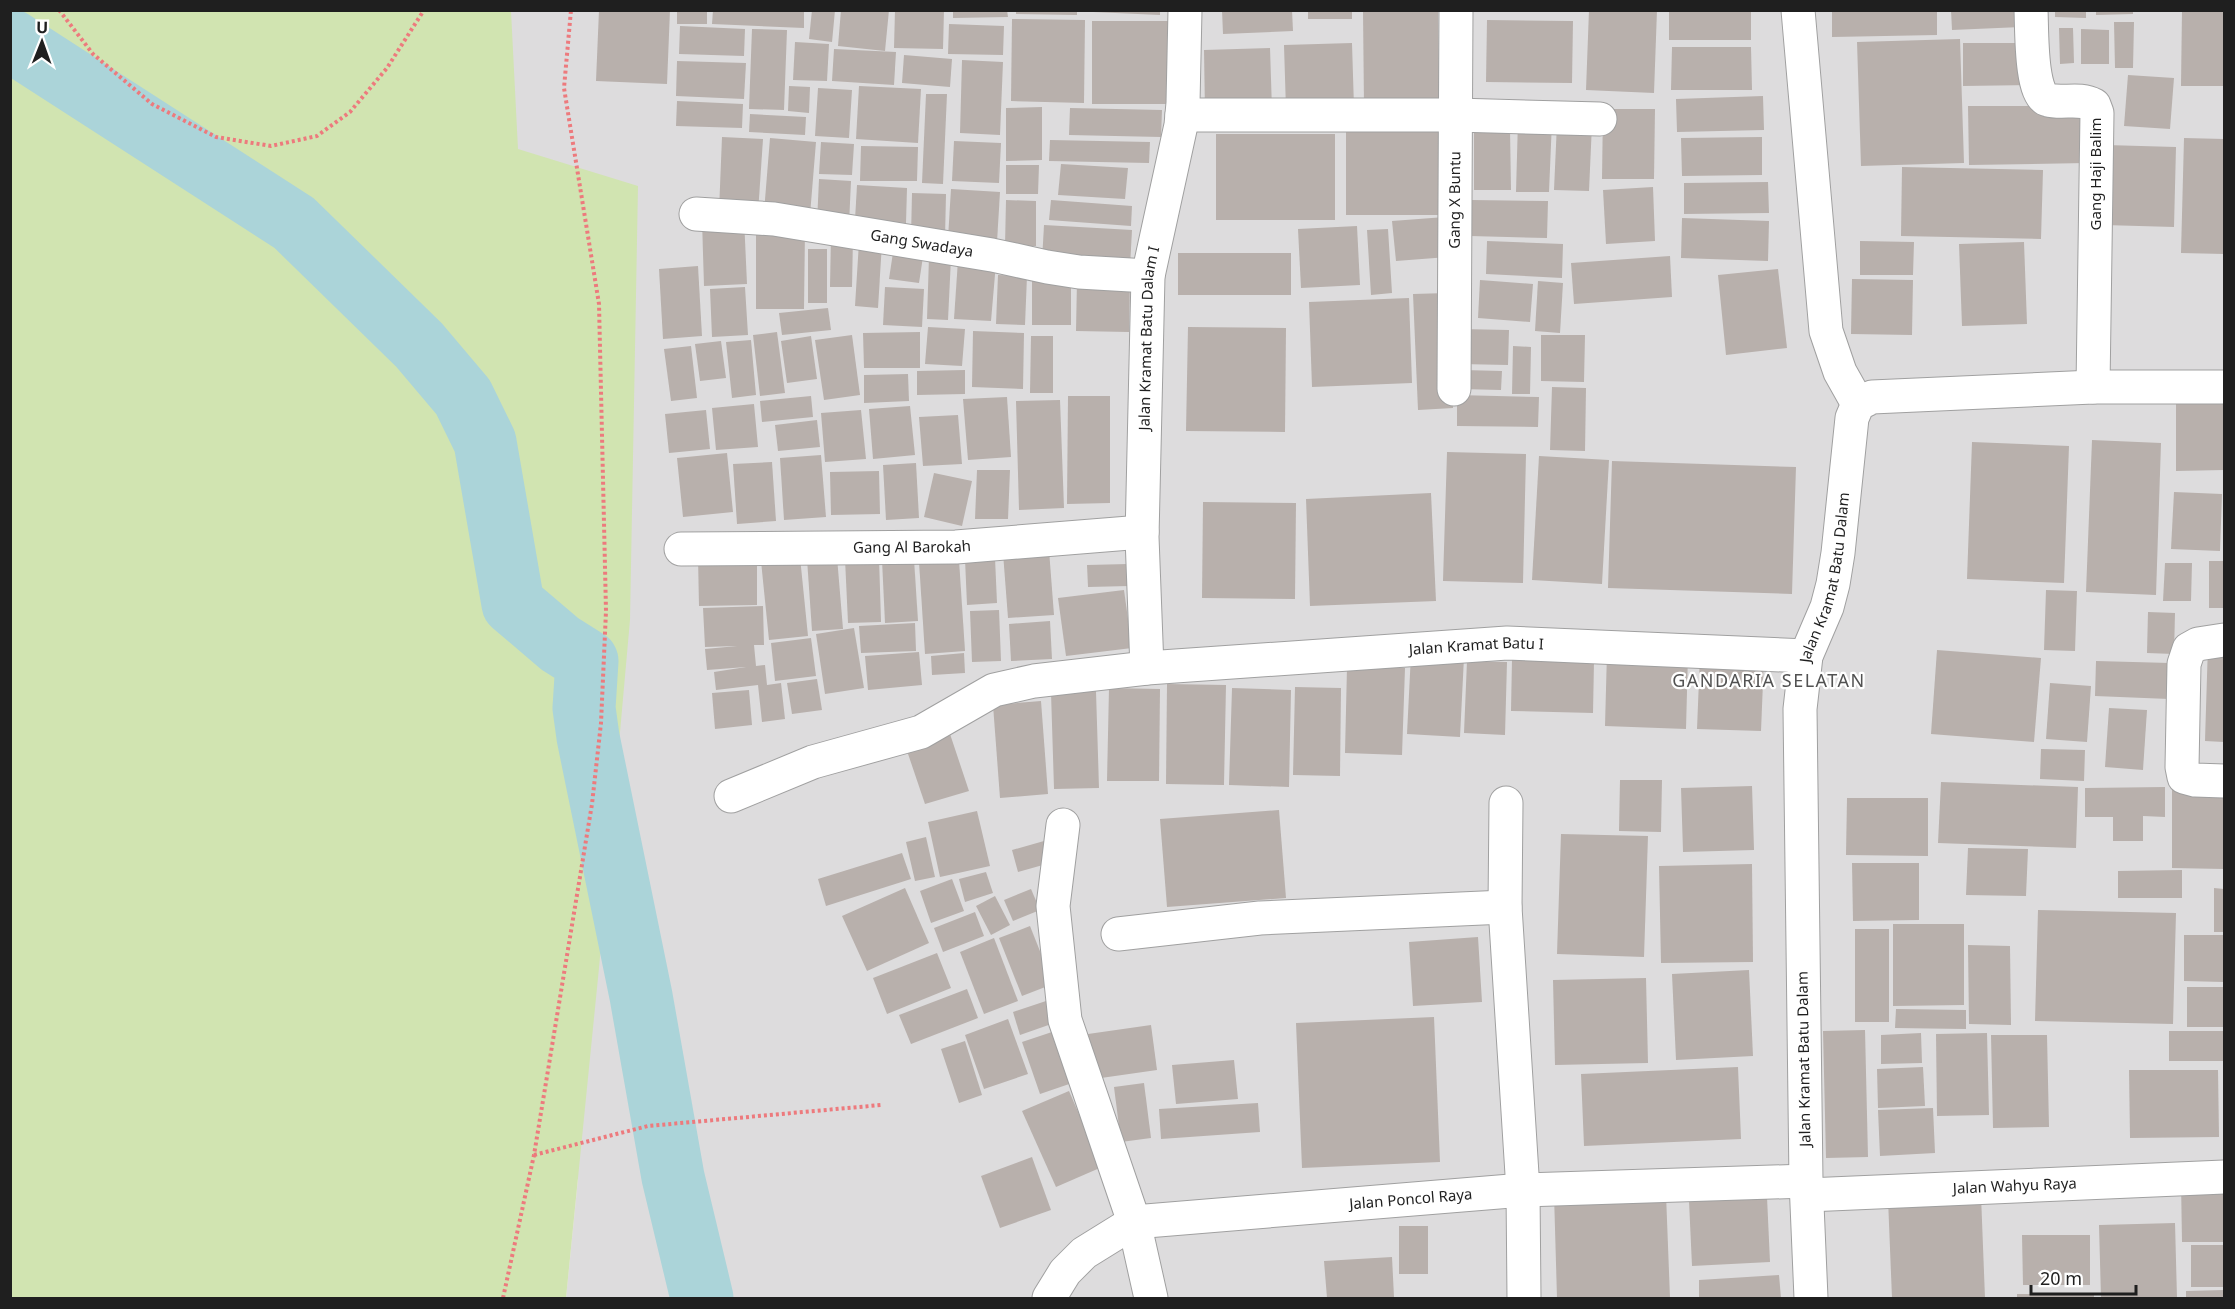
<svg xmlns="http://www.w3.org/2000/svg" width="2235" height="1309" viewBox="0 0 2235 1309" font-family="'Noto Sans',sans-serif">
	<rect width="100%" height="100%" fill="#efebe7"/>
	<path fill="#dddcdd" d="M10 11H2224V1298H566L578 1179 11 1298Z"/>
	<path fill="#d1e4b1" d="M10 11H511L518 149 638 186 630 620 599 968 566 1298H11Z"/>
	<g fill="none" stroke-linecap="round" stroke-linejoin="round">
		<path stroke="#abd4d9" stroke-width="63" d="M10 40 294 223 419 345 463 397 485 442 513 604 560 644 587 661 584 708 588 737 641 996 673 1177 702 1298"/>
	</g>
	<g fill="#b8b0ac">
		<path d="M599 10H670L667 84 596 81Z"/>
		<rect x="677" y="10" width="30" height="14"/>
		<path d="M713 10H804V28L712 24Z"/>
		<path d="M812 10H835L832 42 809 39Z"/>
		<path d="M841 10H889L885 51 838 46Z"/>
		<path d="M895 10H944L943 49 894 48Z"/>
		<path d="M953 10H1007L1008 17 953 18Z"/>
		<path d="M1016 10H1077V15L1016 14Z"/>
		<path d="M1093 10H1160V15L1093 12Z"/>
		<path d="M1222 10H1292L1293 31 1223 34Z"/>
		<rect x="1308" y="10" width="44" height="9"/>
		<path d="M1438 10 1439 105 1364 106 1363 11Z"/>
		<path d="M1589 10H1657L1654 93 1586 90Z"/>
		<rect x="1669" y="10" width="82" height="30"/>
		<path d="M1832 10H1937V35L1832 37Z"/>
		<path d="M1951 10H2021V27L1952 30Z"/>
		<path d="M2055 10H2086V18L2055 17Z"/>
		<path d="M2096 10H2133V14L2096 15Z"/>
		<path d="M2182 10H2224V86H2181Z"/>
		<path d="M1012 19 1085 20 1084 103 1011 101Z"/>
		<path d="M1487 20 1573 21 1572 83 1486 82Z"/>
		<rect x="1092" y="21" width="79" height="83"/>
		<path d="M2114 22H2134L2133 68H2115Z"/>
		<path d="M949 24 1004 26 1003 55 948 54Z"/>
		<path d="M680 26 745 29 744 56 679 54Z"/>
		<path d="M2059 28H2073L2074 63 2060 64Z"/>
		<path d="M752 29 787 30 784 110 749 109Z"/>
		<path d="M2081 29 2109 30V64H2081Z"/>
		<path d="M1960 39 1964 163 1861 166 1857 42Z"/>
		<path d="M795 42 829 44 827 81 793 80Z"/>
		<path d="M1352 43 1354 108 1286 110 1284 45Z"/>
		<path d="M1963 43H2032V85L1963 86Z"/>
		<path d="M1672 47H1751L1752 90H1671Z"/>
		<path d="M1270 48 1272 110 1205 112 1204 50Z"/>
		<path d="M834 49 896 52 894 85 832 81Z"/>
		<path d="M904 55 952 59 950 87 902 83Z"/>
		<path d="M962 60 1003 62 1000 135 960 133Z"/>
		<path d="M677 61 746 63 744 99 676 96Z"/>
		<path d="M2128 75 2174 78 2170 129 2124 126Z"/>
		<path d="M789 86 810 87 809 113 788 111Z"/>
		<path d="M859 86 921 89 918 143 856 139Z"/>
		<path d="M818 88 852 90 849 138 815 136Z"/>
		<path d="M926 94H947L943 184 922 183Z"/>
		<path d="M1763 96 1764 130 1677 132 1676 99Z"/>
		<path d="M677 101 743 104 742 128 676 126Z"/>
		<path d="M1968 106H2085L2086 163 1969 165Z"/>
		<path d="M1042 107V160L1006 161V108Z"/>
		<path d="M1070 108 1162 110 1161 137 1069 135Z"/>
		<path d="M1603 109H1655L1654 179H1602Z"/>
		<path d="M750 114 806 117 805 135 749 132Z"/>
		<path d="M1518 120 1552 121 1549 192H1516Z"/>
		<path d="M1557 123 1592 124 1589 191 1554 190Z"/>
		<rect x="1346" y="127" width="101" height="88"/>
		<path d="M1474 129H1510L1511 190H1474Z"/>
		<rect x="1216" y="134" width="119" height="86"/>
		<path d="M722 137 763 139 758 213 719 211Z"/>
		<path d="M1762 137V175L1682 176 1681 138Z"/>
		<path d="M770 138 816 142 810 215 764 212Z"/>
		<path d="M2184 138 2224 139V254L2181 253Z"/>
		<path d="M1050 140 1150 142 1149 163 1049 161Z"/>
		<path d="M954 141 1001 143 999 183 952 181Z"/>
		<path d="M821 142 854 144 852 175 819 174Z"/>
		<path d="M2106 145 2176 147 2174 227 2104 225Z"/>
		<path d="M861 146 918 147 917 181H860Z"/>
		<path d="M1061 164 1128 168 1125 199 1058 195Z"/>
		<path d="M1006 165H1039L1038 194H1006Z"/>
		<path d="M1902 167 2043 170 2041 239 1901 236Z"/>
		<path d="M819 179 851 181 849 224 817 223Z"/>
		<path d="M1768 182 1769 213 1684 214V183Z"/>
		<path d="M857 185 907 188 906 223 855 220Z"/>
		<path d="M1653 187 1655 241 1606 244 1603 190Z"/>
		<path d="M951 189 1000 192 997 242 948 238Z"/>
		<path d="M912 193 946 194 945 238 911 237Z"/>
		<path d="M1006 200 1036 201V246H1005Z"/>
		<path d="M1051 200 1132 206 1131 226 1049 220Z"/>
		<path d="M1471 200 1548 201 1547 238 1470 236Z"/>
		<path d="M1445 217 1448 257 1396 261 1392 221Z"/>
		<path d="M744 218 747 284 704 286 702 220Z"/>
		<path d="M1682 218 1769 221 1768 261 1681 258Z"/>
		<path d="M1044 225 1132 230 1130 267 1042 261Z"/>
		<path d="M1357 226 1360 285 1301 288 1298 229Z"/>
		<path d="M756 229H805L804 309H756Z"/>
		<path d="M1388 229 1392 293 1371 295 1367 230Z"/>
		<path d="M831 236 853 237 852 287H830Z"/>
		<path d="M1487 241 1563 244 1562 278 1486 274Z"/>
		<path d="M1860 241 1914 242 1913 275H1860Z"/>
		<path d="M859 242 882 243 878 308 855 306Z"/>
		<path d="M2024 242 2027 324 1962 326 1959 244Z"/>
		<path d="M894 246 924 250 919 283 889 279Z"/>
		<rect x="808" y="249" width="19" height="54"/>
		<rect x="1178" y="253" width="113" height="42"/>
		<path d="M1670 256 1672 297 1574 304 1571 263Z"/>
		<path d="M929 257 951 258 948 320 927 319Z"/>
		<path d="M958 260 996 263 991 321 954 319Z"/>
		<path d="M698 266 702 336 663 339 659 269Z"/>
		<path d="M1778 269 1787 348 1726 355 1718 275Z"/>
		<path d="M998 275 1027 276 1025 325 996 324Z"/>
		<rect x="1032" y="279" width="39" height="46"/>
		<path d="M1852 279 1913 280 1912 335 1851 334Z"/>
		<path d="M1077 280H1130L1129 332 1076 331Z"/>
		<path d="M1480 280 1533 284 1530 322 1478 318Z"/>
		<path d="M1538 281 1563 283 1560 333 1535 331Z"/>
		<path d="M745 287 748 335 712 337 710 289Z"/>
		<path d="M885 287 924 289 922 327 883 325Z"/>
		<path d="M1447 293 1453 408 1418 410 1413 294Z"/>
		<path d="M1409 298 1412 383 1312 387 1309 302Z"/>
		<path d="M828 308 831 330 782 335 779 313Z"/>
		<path d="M928 327 965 329 962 366 925 364Z"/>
		<path d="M1188 327 1286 328 1285 432 1186 431Z"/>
		<path d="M1461 329 1509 330 1508 365 1460 364Z"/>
		<path d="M973 331 1024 333 1023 389 972 387Z"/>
		<path d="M777 332 785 393 760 396 753 335Z"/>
		<path d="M920 332V368H864L863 333Z"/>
		<path d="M852 335 860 395 824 400 815 340Z"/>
		<path d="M1541 335H1585L1584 382 1541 381Z"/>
		<path d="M811 336 817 379 787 383 781 341Z"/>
		<path d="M1031 336H1053V393H1030Z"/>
		<path d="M751 340 756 395 732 398 726 342Z"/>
		<path d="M721 341 726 378 700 381 695 344Z"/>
		<path d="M691 346 697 398 671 401 664 349Z"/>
		<path d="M1513 346 1531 347 1530 394H1512Z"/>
		<path d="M965 370V394L917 395V371Z"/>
		<path d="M1462 370 1502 371 1501 390 1461 389Z"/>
		<path d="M908 374 909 401 864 403V375Z"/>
		<path d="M1552 387 1586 388 1585 451 1550 450Z"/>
		<path d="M2176 394 2224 397V470L2176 471Z"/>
		<path d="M1457 395 1539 397 1538 427 1457 426Z"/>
		<path d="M811 396 813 417 762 422 760 401Z"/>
		<path d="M1068 396H1110V503L1067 504Z"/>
		<path d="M1007 397 1011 457 968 460 963 399Z"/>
		<path d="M1060 400 1064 508 1019 510 1016 401Z"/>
		<path d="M754 404 758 447 716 450 712 408Z"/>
		<path d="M910 406 915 455 873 459 869 409Z"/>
		<path d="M706 410 710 449 669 453 665 414Z"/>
		<path d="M861 410 866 459 825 462 821 413Z"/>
		<path d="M958 415 962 464 923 466 919 417Z"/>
		<path d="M817 420 820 447 778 451 775 425Z"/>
		<path d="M2092 440 2161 443 2156 595 2086 592Z"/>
		<path d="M1972 442 2069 446 2064 583 1967 579Z"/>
		<path d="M1447 452 1526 454 1523 583 1443 581Z"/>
		<path d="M727 453 733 512 683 517 677 458Z"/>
		<path d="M821 455 826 517 784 520 780 458Z"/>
		<path d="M1539 456 1609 460 1602 584 1532 580Z"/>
		<path d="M1612 461 1796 467 1792 594 1608 588Z"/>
		<path d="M772 462 776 521 737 524 733 464Z"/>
		<path d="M916 463 919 518 886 520 883 465Z"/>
		<path d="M977 470H1010L1008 519H975Z"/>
		<path d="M879 471 880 514 831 515 830 472Z"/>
		<path d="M934 473 972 481 962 526 924 517Z"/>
		<path d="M2174 492 2222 494 2220 551 2171 549Z"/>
		<path d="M1431 493 1436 601 1310 606 1306 499Z"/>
		<path d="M1203 502 1296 503 1295 599 1202 598Z"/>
		<path d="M1049 550 1054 615 1008 618 1003 553Z"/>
		<path d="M757 556V605L699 606 698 557Z"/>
		<path d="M800 557 808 636 769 640 761 561Z"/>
		<path d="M837 557 843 629 812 631 807 559Z"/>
		<path d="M879 558 881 622 848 623 845 559Z"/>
		<path d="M995 558 997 603 967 605 965 559Z"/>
		<path d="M914 559 918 621 885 623 882 560Z"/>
		<path d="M959 560 965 651 925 654 919 562Z"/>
		<rect x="2209" y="561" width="15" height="47"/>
		<path d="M2165 563H2192L2191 601H2163Z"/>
		<path d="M1128 564 1129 586 1088 587 1087 565Z"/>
		<path d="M1124 590 1132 648 1066 656 1058 598Z"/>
		<path d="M2046 590 2077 591 2075 651 2044 650Z"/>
		<path d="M763 606 764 645H754L756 666 765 665 767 685 781 683 785 719 762 722 758 685 716 690 714 672 746 667 707 670 705 649 737 646 705 647 703 608Z"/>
		<path d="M999 610 1001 661 972 662 970 611Z"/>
		<path d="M2148 612 2175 613 2174 654 2147 653Z"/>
		<path d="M1050 621 1052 659 1011 661 1009 624Z"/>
		<path d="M915 623 916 651 861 653 859 626Z"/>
		<path d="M854 628 864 688 825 694 816 634Z"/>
		<path d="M811 638 816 676 775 681 771 643Z"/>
		<path d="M2208 644H2224V742L2205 741Z"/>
		<path d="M1937 650 2041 658 2034 742 1931 734Z"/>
		<path d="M919 652 922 685 868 690 865 656Z"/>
		<path d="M1607 652 1688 654 1686 729 1605 726Z"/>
		<path d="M964 653 965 673 932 675 931 656Z"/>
		<path d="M1411 654 1464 657 1460 737 1407 734Z"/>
		<path d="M1700 655 1764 658 1761 731 1697 729Z"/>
		<path d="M1512 659 1594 661 1593 713 1511 711Z"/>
		<path d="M1467 661 1507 662 1505 735 1464 733Z"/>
		<path d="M2096 661 2170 663 2169 699 2095 696Z"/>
		<path d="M1347 667 1405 668 1402 755 1345 753Z"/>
		<path d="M817 679 822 710 792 714 787 683Z"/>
		<path d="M2050 683 2091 686 2087 742 2046 739Z"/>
		<path d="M1167 684 1226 685 1224 785 1166 784Z"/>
		<path d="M1295 687 1341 688 1340 776 1293 775Z"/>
		<path d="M1109 688 1160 689 1159 781H1107Z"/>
		<path d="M1232 688 1291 690 1289 787 1229 785Z"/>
		<path d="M749 690 752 725 715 729 712 693Z"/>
		<path d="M1096 691 1099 788 1054 789 1051 693Z"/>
		<path d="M1041 701 1048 794 1000 798 993 705Z"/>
		<path d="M2109 708 2147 710 2143 770 2105 767Z"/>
		<path d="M948 728 969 791 925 804 904 742Z"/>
		<path d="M2041 749 2085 750 2084 781 2040 779Z"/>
		<path d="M1620 780H1662L1661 832 1619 831Z"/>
		<path d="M1941 782 2078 787 2076 848 1938 843Z"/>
		<path d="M1752 786 1754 850 1683 852 1681 788Z"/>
		<path d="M2172 786 2224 787V869L2172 868Z"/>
		<path d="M2165 787V817L2143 816V841H2113V817H2085V788Z"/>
		<path d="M1847 798H1928V856L1846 855Z"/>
		<path d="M1279 810 1286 898 1167 907 1160 819Z"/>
		<path d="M977 811 990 866 940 877 928 822Z"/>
		<path d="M1561 834 1648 836 1644 957 1557 954Z"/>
		<path d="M926 837 935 877 915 881 906 842Z"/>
		<path d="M1044 841 1050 863 1018 872 1012 850Z"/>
		<path d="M1968 848 2028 849 2026 896 1966 895Z"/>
		<path d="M902 853 911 879 826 906 818 879Z"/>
		<path d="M1852 863H1919V920L1853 921Z"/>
		<path d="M1752 864 1753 962 1661 963 1659 866Z"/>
		<path d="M2182 870V898H2118V871Z"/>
		<path d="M986 872 993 893 965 902 959 879Z"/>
		<path d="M952 879 964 911 931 923 920 891Z"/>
		<path d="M905 888 929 943 867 971 842 916Z"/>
		<path d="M2214 888 2224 889V932H2214Z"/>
		<path d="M1031 889 1040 910 1013 921 1004 900Z"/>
		<path d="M995 896 1010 925 991 935 976 906Z"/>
		<path d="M2038 910 2176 913 2173 1024 2035 1021Z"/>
		<path d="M975 912 984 936 943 952 934 928Z"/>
		<path d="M1893 924H1964V1005L1893 1006Z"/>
		<path d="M1030 926 1053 984 1022 996 999 938Z"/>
		<rect x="1855" y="929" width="34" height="93"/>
		<path d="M2184 935H2224V982L2184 981Z"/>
		<path d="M1478 937 1482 1002 1413 1006 1409 942Z"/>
		<path d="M994 938 1018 1001 984 1014 960 952Z"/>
		<path d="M1968 945 2010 946 2011 1025 1969 1024Z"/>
		<path d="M937 953 951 988 887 1014 873 978Z"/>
		<path d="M1749 970 1753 1056 1676 1060 1672 974Z"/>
		<path d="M1646 978 1648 1063 1555 1065 1553 980Z"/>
		<rect x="2187" y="987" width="37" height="40"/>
		<path d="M967 989 978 1018 911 1044 899 1015Z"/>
		<path d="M1052 999 1060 1021 1020 1035 1013 1012Z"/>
		<path d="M1896 1009 1966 1010V1029L1895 1028Z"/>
		<path d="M1434 1017 1440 1162 1302 1168 1296 1023Z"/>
		<path d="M1008 1019 1028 1074 984 1089 965 1035Z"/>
		<path d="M1151 1025 1157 1070 1094 1079 1088 1034Z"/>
		<path d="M1061 1029 1078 1081 1040 1094 1022 1042Z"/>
		<path d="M1865 1030 1868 1157 1826 1158 1823 1031Z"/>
		<rect x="2169" y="1031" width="55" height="30"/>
		<path d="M1921 1033 1922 1063 1881 1064V1035Z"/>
		<path d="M1987 1033 1989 1115 1937 1116 1936 1034Z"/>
		<path d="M1991 1035H2047L2049 1127 1993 1128Z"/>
		<path d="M965 1041 982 1095 959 1103 941 1049Z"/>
		<path d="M1234 1060 1238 1099 1176 1104 1172 1065Z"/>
		<path d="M1738 1067 1741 1139 1584 1146 1581 1074Z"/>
		<path d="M1923 1067 1925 1106 1878 1108 1877 1069Z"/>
		<path d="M2129 1070H2218L2219 1137 2130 1138Z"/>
		<path d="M1144 1083 1151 1138 1121 1142 1114 1087Z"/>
		<path d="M1069 1091 1102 1167 1056 1187 1022 1111Z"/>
		<path d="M1258 1103 1260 1132 1161 1139 1159 1109Z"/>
		<path d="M1933 1108 1935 1153 1880 1156 1878 1110Z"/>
		<path d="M1032 1157 1051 1210 1000 1228 981 1176Z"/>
		<path d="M2181 1181H2224V1242H2182Z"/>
		<path d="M1554 1194H1666L1670 1298H1557Z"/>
		<path d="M1981 1195 1985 1298H1892L1888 1199Z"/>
		<path d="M1767 1197 1770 1262 1692 1266 1689 1201Z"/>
		<path d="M2175 1223 2177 1298H2101L2099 1225Z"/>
		<rect x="1399" y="1226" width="29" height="48"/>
		<path d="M2022 1235H2090V1285H2023Z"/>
		<rect x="2191" y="1245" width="33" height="42"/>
		<path d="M1392 1257 1394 1297 1327 1298 1324 1261Z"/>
		<path d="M1779 1275 1781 1298H1699V1280Z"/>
		<path d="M2224 1290V1298H2186V1291Z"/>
		<rect x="2017" y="1294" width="77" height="4"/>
	</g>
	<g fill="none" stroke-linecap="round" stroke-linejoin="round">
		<defs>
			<g id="minor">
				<path d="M1798 10 1826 331 1840 372 1858 404"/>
				<path d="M2031 10C2032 27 2030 96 2048 100 2063 104 2079 97 2094 105L2097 113 2093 387"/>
				<path d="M1182 115H1456L1600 119"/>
				<path id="s1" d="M696 214 774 219 992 255 1047 267 1079 272 1148 276"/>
				<path id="s2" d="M1454 389 1456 10"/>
				<path id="s3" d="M681 549 956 547 1142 532"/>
				<path d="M2224 640 2198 644 2189 649 2184 664 2182 767 2184 777 2195 780 2224 781"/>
				<path id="s4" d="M1147 668 1142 537 1148 276 1181 125 1183 103 1185 10"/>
				<path id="s5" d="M731 796 813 762 921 732 994 690 1034 681 1147 668 1507 643 1806 656"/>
				<path d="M1506 803 1505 907 1523 1190 1524 1298"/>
				<path d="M1063 825 1053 906 1065 1020 1134 1222 1151 1298"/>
				<path d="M1118 934 1260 918 1505 907"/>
				<path id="s6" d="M1807 1195 2224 1177"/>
				<path id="s7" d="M1049 1298 1065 1272 1084 1253 1134 1222 1523 1190 1806 1181"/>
				<path id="s8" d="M1811 1298 1806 1181 1800 709 1806 656 1827 607 1833 584 1838 553 1852 418 1858 404 1872 397 2093 387H2224"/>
			</g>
		</defs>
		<use href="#minor" stroke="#a0a0a0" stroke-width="35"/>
		<g stroke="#ed7a7d" stroke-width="4" stroke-dasharray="3 3" stroke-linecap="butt">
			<path d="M59 10 93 54 152 104 216 137 271 146 317 136 350 112 387 68 424 10"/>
			<path d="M534 1155 648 1126 881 1105"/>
			<path d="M503 1298 534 1155 592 804 601 723 606 611 599 304 564 88 571 10"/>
		</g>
		<use href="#minor" stroke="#fff" stroke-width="33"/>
	</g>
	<g text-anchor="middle" stroke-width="4.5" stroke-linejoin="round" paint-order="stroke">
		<g font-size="15" fill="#1f1f1f" stroke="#fff">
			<text transform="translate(2096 174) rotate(-90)" y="5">Gang Haji Balim</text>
			<text dy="5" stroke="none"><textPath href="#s2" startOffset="189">Gang X Buntu</textPath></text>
			<text dy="5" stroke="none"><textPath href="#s1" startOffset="228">Gang Swadaya</textPath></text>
			<text dy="5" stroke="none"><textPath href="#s4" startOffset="330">Jalan Kramat Batu Dalam I</textPath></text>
			<text dy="5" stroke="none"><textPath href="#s3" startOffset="231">Gang Al Barokah</textPath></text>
			<text dy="5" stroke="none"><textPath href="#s8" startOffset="724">Jalan Kramat Batu Dalam</textPath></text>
			<text dy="5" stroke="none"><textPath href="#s5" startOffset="770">Jalan Kramat Batu I</textPath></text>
			<text transform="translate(1804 1059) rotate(-91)" y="5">Jalan Kramat Batu Dalam</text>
			<text dy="5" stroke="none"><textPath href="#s6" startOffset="208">Jalan Wahyu Raya</textPath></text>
			<text dy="5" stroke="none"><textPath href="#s7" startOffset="394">Jalan Poncol Raya</textPath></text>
		</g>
		<g font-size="18" letter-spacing="1.5" fill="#525252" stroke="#fff">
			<text x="1769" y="687">GANDARIA SELATAN</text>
		</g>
	</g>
	<rect width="2235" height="1309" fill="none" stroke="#1f1f1f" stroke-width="24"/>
	<g transform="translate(42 42) rotate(1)" stroke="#ffffff" stroke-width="4.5" paint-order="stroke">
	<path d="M0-4.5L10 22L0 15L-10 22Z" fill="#1f1f1f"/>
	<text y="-9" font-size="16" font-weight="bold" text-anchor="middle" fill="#1f1f1f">U</text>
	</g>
	<path d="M2031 1285v9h105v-9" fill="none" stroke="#1f1f1f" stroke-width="3"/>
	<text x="2040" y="1285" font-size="18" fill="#1f1f1f" stroke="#ffffff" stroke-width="4.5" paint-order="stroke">20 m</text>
</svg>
